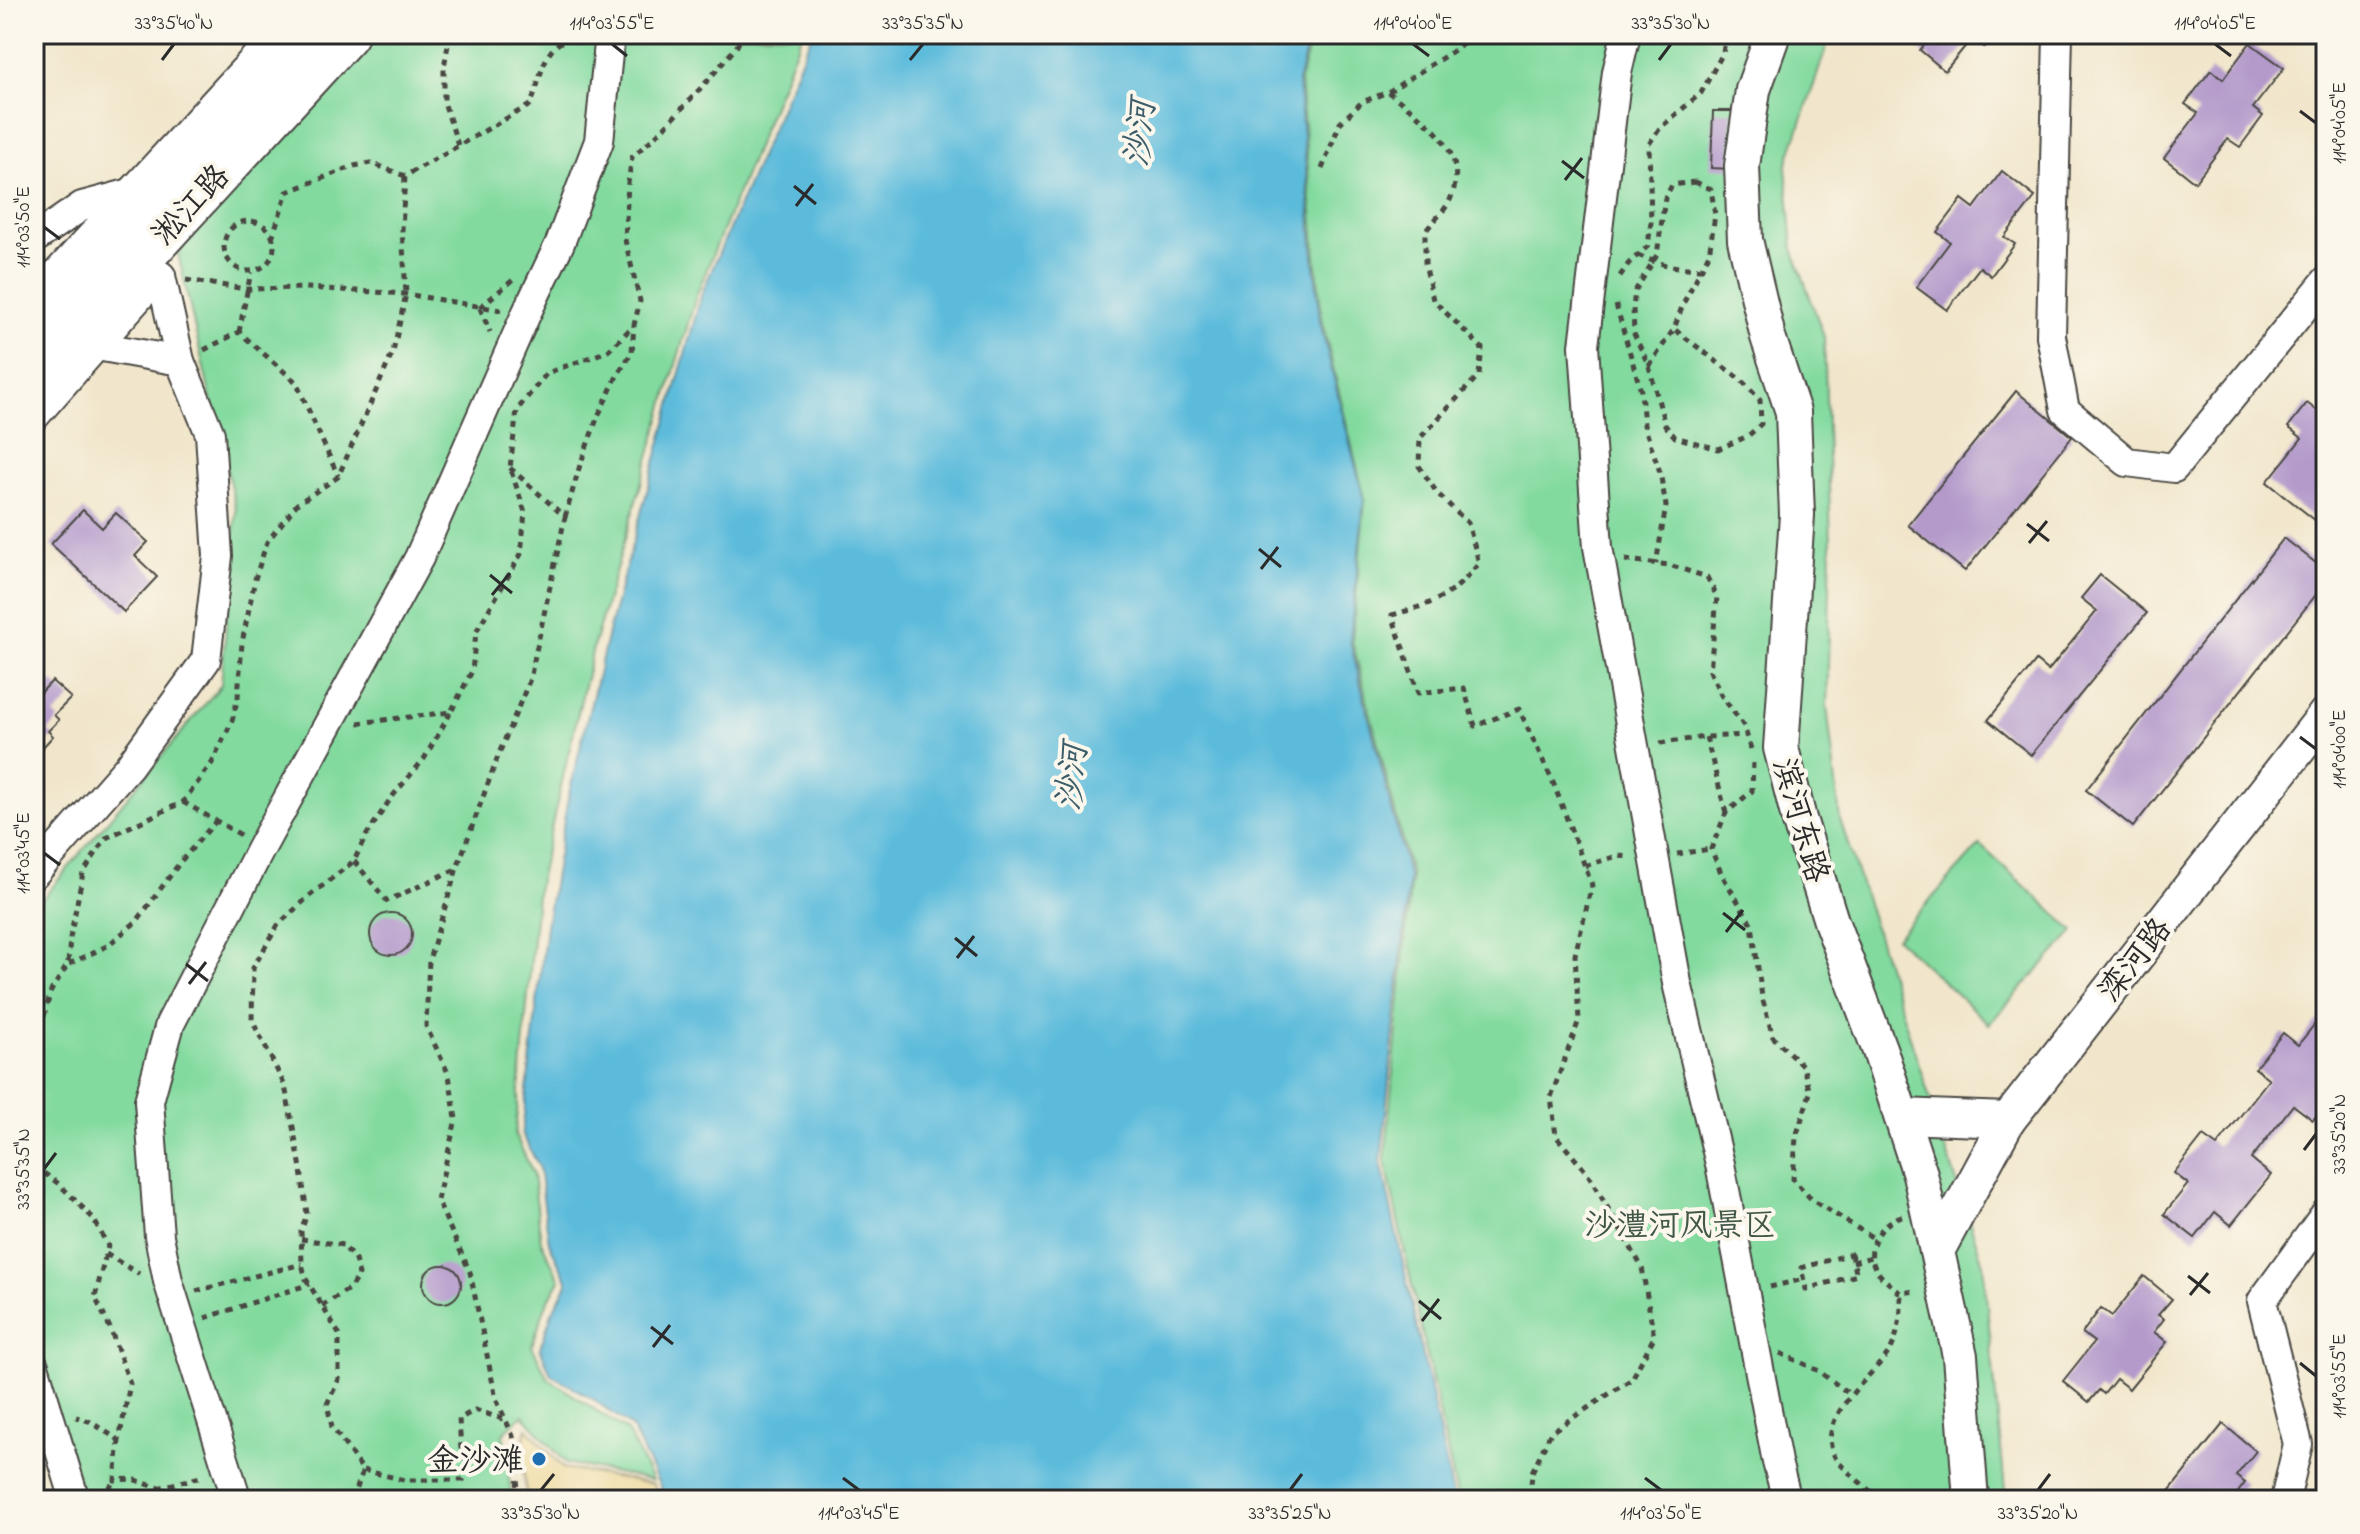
<svg xmlns="http://www.w3.org/2000/svg" width="2360" height="1534" viewBox="0 0 2360 1534" font-family="'Indie Flower','LXGW WenKai TC',sans-serif">
	<rect width="100%" height="100%" fill="#fbf7ec"/>
	<filter id="ink" filterUnits="userSpaceOnUse"><feTurbulence type="fractalNoise" baseFrequency=".0125" numOctaves="2"/><feDisplacementMap in="SourceGraphic" scale="16" xChannelSelector="R" yChannelSelector="G"/><feConvolveMatrix kernelMatrix="1 2 1 2 8 2 1 2 1" color-interpolation-filters="sRGB"/></filter>
	<filter id="wash" filterUnits="userSpaceOnUse"><feTurbulence type="fractalNoise" baseFrequency=".006" numOctaves="4" result="noise"/><feDisplacementMap in="SourceGraphic" scale="32" xChannelSelector="R" yChannelSelector="G"/><feGaussianBlur stdDeviation="1.8" result="paint"/><feColorMatrix in="noise" values="0 0 0 0 0 0 0 0 0 0 0 0 0 0 0 0 0 1.4 0 .05"/><feComposite in="paint" operator="in"/></filter>
	<g filter="url(#wash)">
		<rect width="100%" height="100%" fill="#f1e6cb"/>
		<g fill="#82da9f" stroke="#568265" stroke-width="2">
			<path d="M371 34H802L696 296 593 648 538 885 515 1134 533 1174 541 1241 560 1280 546 1305 532 1346 548 1378 627 1431 652 1480 566 1463 523 1415 503 1433 512 1500H84L34 1338V909L221 685 236 510 178 254 204 216Z"/>
			<path d="M1312 34H1831L1786 167 1793 249 1824 337 1831 544 1827 706 1840 819 1983 1264 2006 1500H1458L1385 1160 1411 876 1352 640 1365 500 1322 321 1300 81Z"/>
			<path d="M1980 845 2074 931 1989 1024 1896 938Z"/>
		</g>
		<path fill="#eeda9e" stroke="#8c8264" stroke-width="2" d="M527 1428 563 1468 653 1484 661 1500H527L521 1450Z"/>
		<path fill="#5cbbdb" stroke="#447383" stroke-width="2" d="M812 34H1310L1298 81 1320 322 1364 500 1350 641 1409 878 1381 1162 1454 1500H667L631 1427 593 1399 551 1374 540 1348 552 1313 568 1282 549 1243 539 1167 522 1133 546 926 568 798 610 625 702 293Z"/>
		<g id="blocks">
			<g fill="#b39acb">
				<path d="M1933 34H1995L1984 47 1972 38 1945 71 1920 50Z"/>
				<path d="M2250 43 2284 68 2253 108 2263 116 2240 147 2228 139 2195 182 2164 158 2198 113 2185 104 2211 70 2223 79Z"/>
				<path d="M1713 111H1732L1731 169 1711 168Z"/>
				<path d="M2002 171 2035 197 2004 237 2015 244 1991 276 1980 267 1947 310 1916 287 1950 242 1937 232 1962 199 1974 208Z"/>
				<path d="M2016 391 2072 437 1965 571 1908 525Z"/>
				<path d="M2307 403 2320 413 2326 406V529L2267 482 2302 438 2288 427Z"/>
				<path d="M83 510 102 528 116 513 148 542 135 556 157 577 124 612 51 544Z"/>
				<path d="M2284 538 2326 571V582L2133 827 2086 790Z"/>
				<path d="M2100 575 2147 613 2031 755 1988 720 2036 661 2048 671 2097 611 2081 598Z"/>
				<path d="M52 681 71 698 54 715 59 720 48 731 53 736 34 757V700Z"/>
				<circle cx="391" cy="934" r="21"/>
				<path d="M2326 1010V1104L2313 1120 2293 1105 2251 1159 2271 1175 2231 1225 2215 1212 2195 1238 2164 1214 2188 1184 2174 1173 2203 1136 2217 1146 2269 1079 2255 1068 2283 1033 2298 1045Z"/>
				<circle cx="442" cy="1284" r="19"/>
				<path d="M2144 1276 2172 1299 2158 1315 2164 1319 2154 1332 2167 1342 2129 1389 2116 1379 2104 1394 2099 1390 2089 1402 2063 1381 2094 1342 2082 1333 2101 1308 2112 1316Z"/>
				<path d="M2223 1424 2256 1451 2236 1476 2245 1483 2232 1500H2162Z"/>
			</g>
		</g>
	</g>
	<g filter="url(#ink)">
		<use href="#blocks" fill-opacity="0" stroke="#494743" stroke-width="2"/>
		<g fill="none" stroke-linecap="round" stroke-linejoin="round">
			<defs>
				<g id="minor">
					<path d="M1626 34 1617 72 1584 346 1598 547 1677 983 1720 1164 1777 1462 1787 1500"/>
					<path d="M2058 34 2051 336 2065 410 2127 462 2174 468 2326 281"/>
					<path d="M34 239 82 206 142 190"/>
					<path d="M86 336 97 346 180 361"/>
					<path d="M34 417 141 295 161 276"/>
					<path d="M34 874 129 766 206 660 218 556 210 434 180 361 161 276 138 260"/>
					<path d="M34 1366 75 1500"/>
					<path d="M237 1500 168 1281 159 1236 149 1101 170 1024 261 848 419 558 527 312 560 243 599 141 610 34"/>
					<path d="M2285 1500 2298 1444 2262 1301 2326 1213"/>
				</g>
				<g id="tertiary">
					<path d="M1773 34 1753 90 1742 166 1745 240 1768 337 1793 412 1797 515 1781 748 1799 819 1831 921 1880 1051 1920 1174 1960 1356 1971 1500"/>
					<path d="M1901 1116 2008 1120 2326 714"/>
					<path d="M1937 1251 2008 1120"/>
				</g>
				<g id="primary">
					<path d="M34 310 288 34"/>
					<path d="M34 374 346 34"/>
				</g>
			</defs>
			<use href="#minor" stroke="#494743" stroke-width="32"/>
			<use href="#tertiary" stroke="#494743" stroke-width="38"/>
			<use href="#primary" stroke="#494743" stroke-width="48"/>
			<g stroke="#494743" stroke-width="5" stroke-dasharray="6 6" stroke-linecap="butt">
				<path d="M450 34 444 67V102L458 145"/>
				<path d="M1388 92C1423 119 1474 151 1449 202 1444 212 1432 222 1425 232V263L1433 300 1482 348 1479 375 1420 438 1419 466 1437 493 1468 523 1479 563C1453 597 1432 604 1392 615L1418 693 1464 688 1475 726 1519 709 1553 782 1592 885 1575 955 1579 1020 1551 1097 1556 1136 1588 1174 1642 1267 1654 1337 1632 1379 1551 1432 1532 1472 1530 1500"/>
				<path d="M1322 169 1340 123 1362 102 1388 92 1453 51 1474 34"/>
				<path d="M1695 182 1711 189 1715 215 1709 254 1683 304 1674 329 1742 381 1760 400 1761 424 1748 436 1718 449 1675 437 1665 425 1649 366 1634 334 1633 308 1635 291 1657 255 1665 198 1672 185Z"/>
				<circle cx="249" cy="246" r="25"/>
				<path d="M272 238 287 192 354 166 371 163 405 176 530 105C540 86 540 58 558 44 563 40 576 38 583 36"/>
				<path d="M1638 255C1659 265 1679 268 1702 269"/>
				<path d="M1620 276 1629 263 1648 246 1651 222 1649 144 1660 128 1701 93 1723 53 1726 34"/>
				<path d="M186 280 246 289 308 288 406 294 501 310"/>
				<path d="M1616 305 1641 391 1644 425 1660 472 1666 506 1656 564"/>
				<path d="M480 307 513 280"/>
				<path d="M480 308 490 332"/>
				<path d="M239 332 251 272"/>
				<path d="M204 350 239 332 296 382 338 476"/>
				<path d="M1649 366 1674 329"/>
				<path d="M510 468 565 517 530 679 498 756 457 868 429 960 426 1026 449 1075 456 1119 437 1200 470 1272 496 1399 513 1436 519 1500"/>
				<path d="M565 517 580 465 598 416 617 376 632 352 634 325"/>
				<path d="M1625 560 1669 565 1707 577 1717 597 1710 671 1721 695 1744 726 1751 749"/>
				<path d="M358 723 451 712 472 671 476 632 521 554 525 512 510 468 517 410 547 373 608 351 634 325 640 301 625 240 628 183 632 157 662 130 710 78 737 46 743 34"/>
				<path d="M1706 737 1726 813"/>
				<path d="M1660 743 1706 737 1747 735"/>
				<path d="M1753 763 1752 791 1726 813 1711 849 1722 875 1752 925 1762 997 1773 1037 1803 1066 1810 1093 1796 1137 1793 1179 1812 1200 1875 1239"/>
				<path d="M183 802 241 835"/>
				<path d="M1677 854 1711 849"/>
				<path d="M354 861 387 901 456 869"/>
				<path d="M1585 866 1617 856 1631 857"/>
				<path d="M69 964 107 946 137 921 181 861 217 820"/>
				<path d="M34 1051 51 991 68 964 70 938 83 873 106 838 183 802 212 763 232 721 238 697 242 643 255 579 267 542 297 504 338 477 393 352 406 294 402 230 405 176"/>
				<path d="M34 1166 59 1184 93 1218 108 1246 95 1297 110 1328 130 1384 119 1440 89 1421 76 1417"/>
				<path d="M1902 1216C1881 1222 1862 1250 1877 1271 1882 1279 1893 1286 1900 1293L1916 1291"/>
				<path d="M301 1239 343 1245 355 1260 359 1275 350 1288 322 1306"/>
				<path d="M106 1254 139 1274"/>
				<path d="M1851 1254 1857 1275 1806 1289 1801 1268Z"/>
				<path d="M1853 1262 1872 1257"/>
				<path d="M1770 1287 1804 1279"/>
				<path d="M196 1291 302 1264"/>
				<path d="M205 1318 310 1284"/>
				<path d="M1780 1353 1817 1370 1851 1395"/>
				<path d="M119 1440 115 1480 133 1479 158 1488 160 1500"/>
				<path d="M363 1470 404 1480H463L459 1419 475 1410 506 1420"/>
				<path d="M158 1488 204 1476"/>
				<path d="M100 1497 104 1495 115 1480"/>
				<path d="M353 1500 363 1470 332 1427 327 1404 339 1379V1334L306 1279 302 1264 301 1231 307 1214 300 1163 285 1086 252 1020 253 968 278 925 308 897 354 861 366 836 391 798 424 759 451 712"/>
				<path d="M1880 1500C1870 1490 1840 1467 1835 1457 1814 1419 1870 1379 1889 1352 1897 1341 1904 1306 1900 1293"/>
			</g>
			<use href="#minor" stroke="#fff" stroke-width="28"/>
			<use href="#tertiary" stroke="#fff" stroke-width="34"/>
			<use href="#primary" stroke="#fff" stroke-width="44"/>
		</g>
	</g>
	<path fill="none" stroke="#2b2b2b" stroke-width="3" d="M612 44 627 56M1413 44 1429 56M2215 44 2231 56M162 60 174 44M910 60 923 44M1659 60 1671 44M2300 111 2316 123M1562 161 1584 178M1565 180 1582 158M794 186 816 204M796 206 813 184M44 227 60 239M2027 524 2049 541M2029 543 2047 521M1259 549 1281 567M1261 569 1278 547M490 575 512 593M492 595 510 573M2300 737 2316 749M44 853 60 865M1723 913 1745 930M1726 932 1743 910M955 938 977 956M957 958 974 936M186 964 208 981M189 984 206 962M2304 1150 2316 1134M44 1169 56 1153M2188 1276 2210 1293M2190 1295 2208 1273M1419 1301 1441 1319M1422 1321 1439 1299M651 1327 673 1344M653 1347 670 1325M2300 1363 2316 1376M843 1478 859 1490M1645 1478 1661 1490M541 1490 554 1474M1290 1490 1302 1474M2038 1490 2050 1474"/>
	<circle fill="#1f6fb2" stroke="#fbf7ec" stroke-width="3" cx="539" cy="1459" r="8"/>
	<g text-anchor="middle" stroke-width="8" stroke-linejoin="round" paint-order="stroke">
		<g font-size="32" fill="#2b2b2b" stroke="#fbf7ec">
			<text transform="translate(190 204) rotate(-47)" y="11">淞江路</text>
			<text transform="translate(1802 820) rotate(74)" y="11">滨河东路</text>
			<text transform="translate(2134 959) rotate(-52)" y="11">滦河路</text>
		</g>
		<g font-size="32" fill="#415748" stroke="#fbf7ec">
			<text x="1680" y="1235">沙澧河风景区</text>
		</g>
		<g font-size="32" fill="#2b2b2b" stroke="#fbf7ec" text-anchor="end">
			<text x="523" y="1470">金沙滩</text>
		</g>
		<g font-size="34" font-style="italic" fill="#3c5d69" stroke="#fbf7ec">
			<text transform="translate(1138 133) rotate(-84)" y="12">沙河</text>
			<text transform="translate(1070 777) rotate(-84)" y="12">沙河</text>
		</g>
	</g>
	<rect width="2360" height="1534" fill="none" stroke="#fbf7ec" stroke-width="88"/>
	<rect x="44" y="44" width="2272" height="1446" fill="none" stroke="#2b2b2b" stroke-width="3"/>
	<g font-size="20" text-anchor="middle" fill="#2b2b2b">
		<text x="174" y="29">33°35'40"N</text>
		<text x="612" y="29">114°03'55"E</text>
		<text x="923" y="29">33°35'35"N</text>
		<text x="1413" y="29">114°04'00"E</text>
		<text x="1671" y="29">33°35'30"N</text>
		<text x="2215" y="29">114°04'05"E</text>
		<text transform="translate(2338 123) rotate(-90)" y="7">114°04'05"E</text>
		<text transform="translate(22 227) rotate(-90)" y="7">114°03'50"E</text>
		<text transform="translate(2338 749) rotate(-90)" y="7">114°04'00"E</text>
		<text transform="translate(22 853) rotate(-90)" y="7">114°03'45"E</text>
		<text transform="translate(2338 1134) rotate(-90)" y="7">33°35'20"N</text>
		<text transform="translate(22 1169) rotate(-90)" y="7">33°35'35"N</text>
		<text transform="translate(2338 1376) rotate(-90)" y="7">114°03'55"E</text>
		<text x="541" y="1519">33°35'30"N</text>
		<text x="859" y="1519">114°03'45"E</text>
		<text x="1290" y="1519">33°35'25"N</text>
		<text x="1661" y="1519">114°03'50"E</text>
		<text x="2038" y="1519">33°35'20"N</text>
	</g>
</svg>
